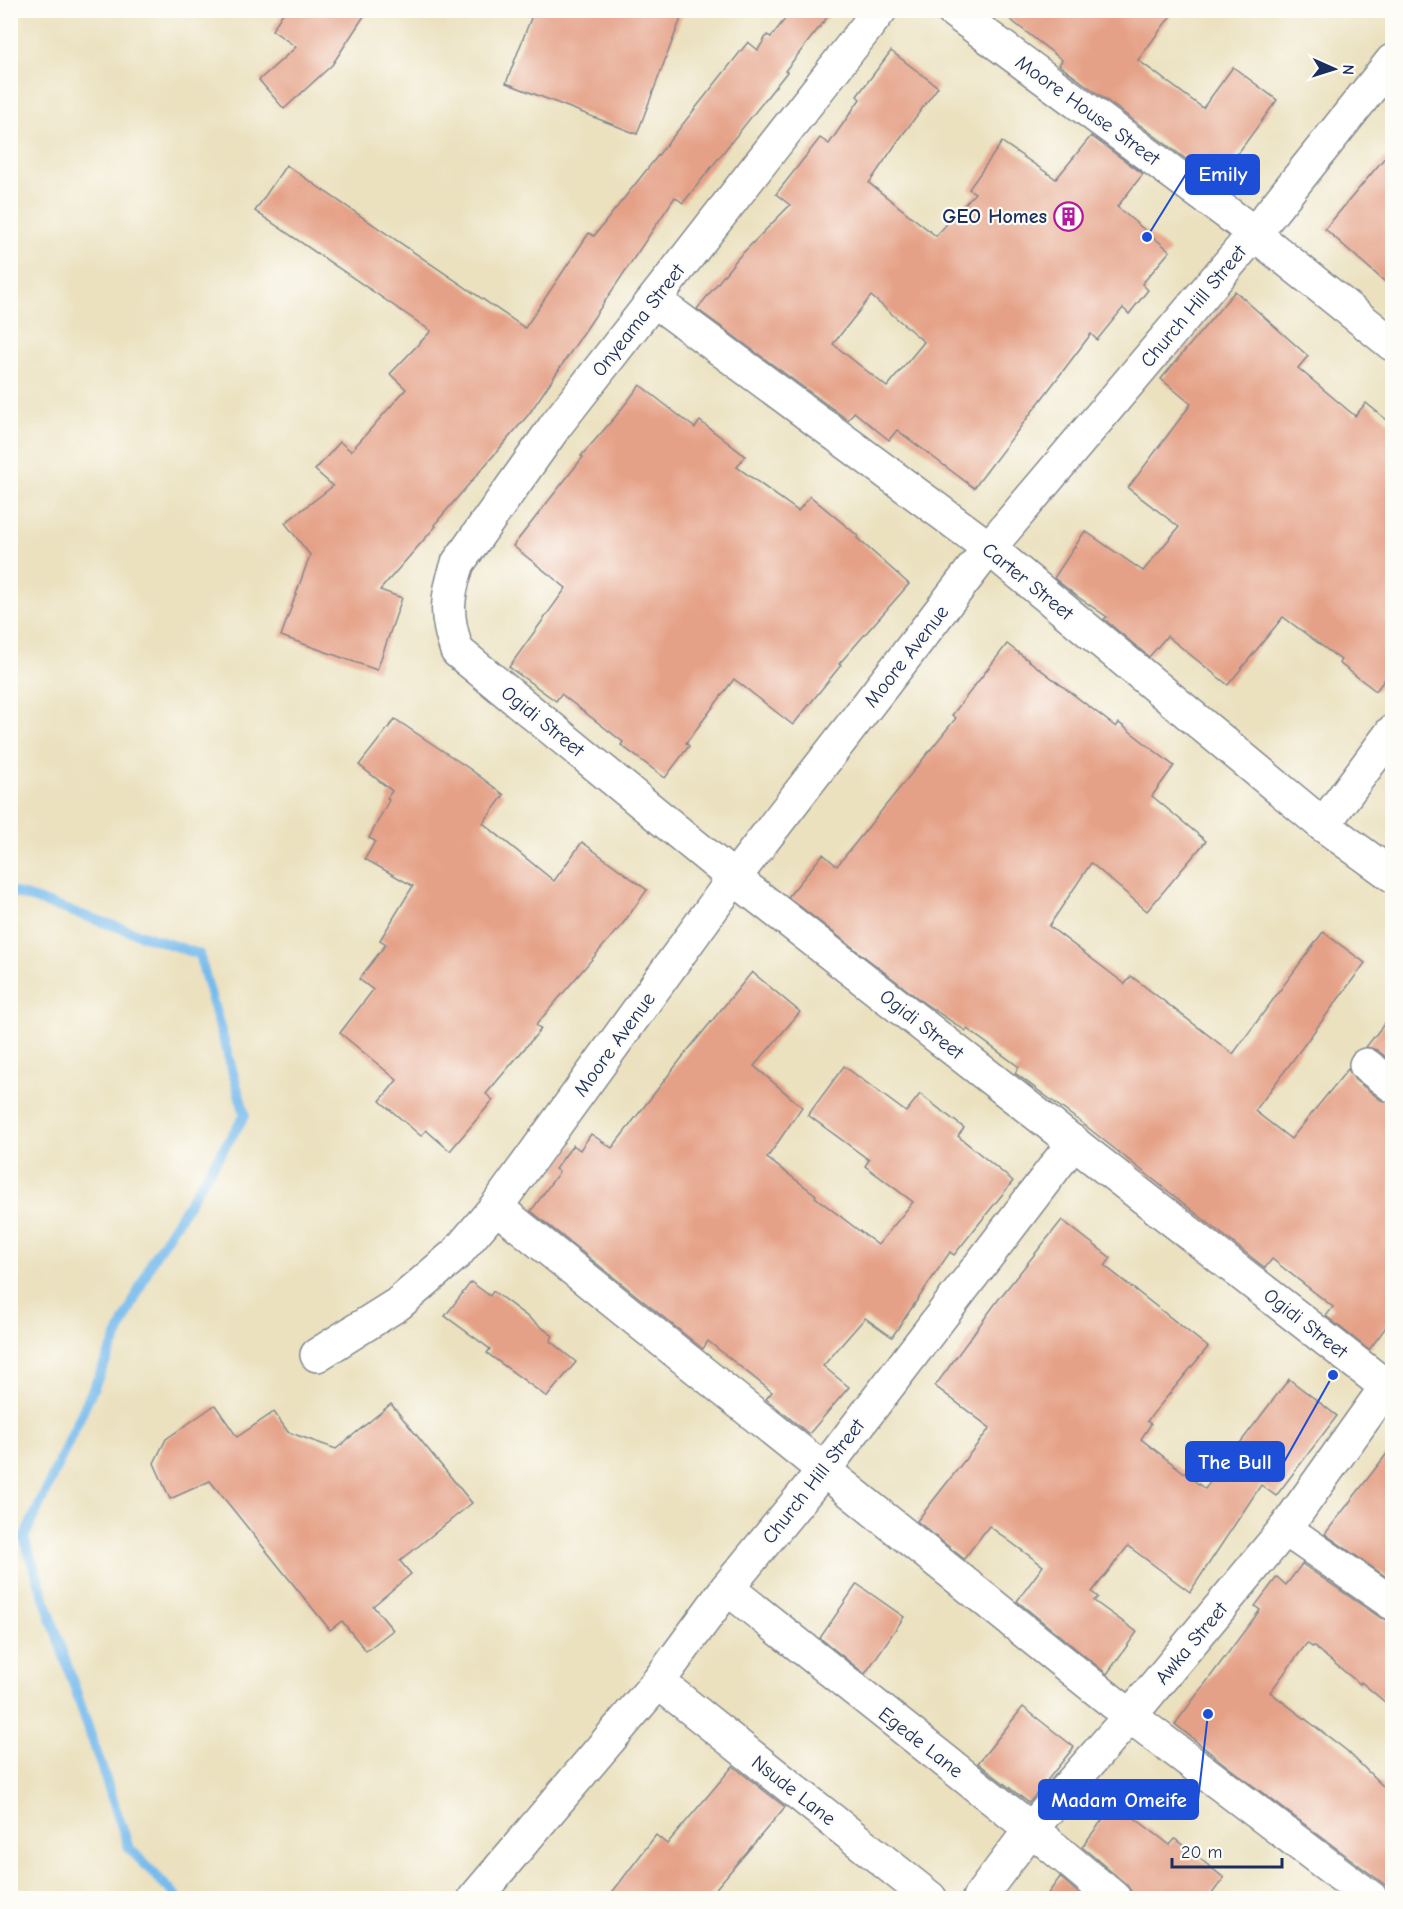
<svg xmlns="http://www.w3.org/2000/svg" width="1403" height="1909" viewBox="0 0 1403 1909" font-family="'Comic Neue',sans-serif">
	<rect width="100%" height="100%" fill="#fdfcf7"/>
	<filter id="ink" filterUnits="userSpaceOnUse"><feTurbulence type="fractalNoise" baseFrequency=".0167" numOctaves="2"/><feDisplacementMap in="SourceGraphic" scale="12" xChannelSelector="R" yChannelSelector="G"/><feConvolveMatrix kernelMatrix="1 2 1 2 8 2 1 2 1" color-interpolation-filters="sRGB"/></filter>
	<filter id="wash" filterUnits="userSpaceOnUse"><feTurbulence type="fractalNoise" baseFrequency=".008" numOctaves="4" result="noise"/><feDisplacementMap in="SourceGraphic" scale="24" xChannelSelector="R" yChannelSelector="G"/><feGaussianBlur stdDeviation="1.35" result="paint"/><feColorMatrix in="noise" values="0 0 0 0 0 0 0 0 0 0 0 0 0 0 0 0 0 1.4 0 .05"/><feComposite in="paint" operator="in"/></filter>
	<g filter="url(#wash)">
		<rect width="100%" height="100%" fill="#ebe1bf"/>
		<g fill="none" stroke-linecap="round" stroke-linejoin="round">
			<path stroke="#77bbed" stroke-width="10" d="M10 891 199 954 245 1115 153 1259 24 1538 129 1848 178 1898"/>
		</g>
		<g id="blocks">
			<g fill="#e5a187" fill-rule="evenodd">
				<path d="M285 10H368L332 65 284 109 259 80 296 47 272 30Z"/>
				<path d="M534 10H684L637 134 506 83Z"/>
				<path d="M792 10H833L785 71 787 72 683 203 675 197 529 414 434 525 436 526 380 590 402 598 377 670 281 636 310 555 285 523 333 486 315 470 340 442 351 451 406 389 390 374 431 331 255 211 286 165 525 328 589 233 594 236 748 42 758 50 767 35 771 37Z"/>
				<path d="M998 10H1175L1138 60 1203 108 1233 67 1277 100 1217 182 1059 65 1062 60Z"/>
				<path d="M891 51 938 87 898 141 869 183 936 236 975 193 969 189 1002 142 1056 179 1091 136 1143 174 1117 207 1170 251 1142 284 1148 290 1129 314 1123 308 1097 340 1091 334 974 488 897 430 889 440 854 412 848 420 697 309 737 259 790 205 776 194 820 138 829 144 860 99 857 96ZM871 296 924 342 887 387 833 344Z"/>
				<path d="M1392 149V288L1325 229Z"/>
				<path d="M1235 291 1308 356 1298 368 1355 416 1366 403 1392 424V670L1376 691 1339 663 1341 660 1283 617 1228 685 1167 636 1149 657 1104 619 1107 617 1078 597 1054 578 1085 531 1143 571 1179 527 1128 488 1191 404 1161 379Z"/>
				<path d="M640 385 695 428 700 421 745 456 737 467 798 511 810 496 858 536 857 538 909 584 839 664 841 665 793 725 734 679 686 743 689 746 665 778 621 745 623 742 561 694 556 701 509 667 566 588 513 546 583 457 581 456 616 416Z"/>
				<path d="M1007 644 1116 727 1119 723 1174 766 1152 796 1206 841 1147 911 1091 863 1049 926 1125 984 1131 976 1233 1054 1323 932 1365 963 1255 1111 1291 1139 1348 1069 1355 1080 1381 1100 1392 1103V1319L1369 1350 1326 1316 1333 1307 1272 1259 1265 1268 1082 1123 1015 1073 1019 1067 967 1029 966 1031 924 1003 788 897 823 854 837 866 956 718 952 715Z"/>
				<path d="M395 719 470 769 504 795 483 823 554 881 582 842 647 890 617 932 616 931 536 1025 541 1029 486 1094 493 1100 450 1151 426 1130 421 1136 380 1101 397 1080 340 1033 373 990 359 979 386 944 380 940 413 886 365 859 375 841 369 838 389 800 387 798 392 791 359 765Z"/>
				<path d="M752 972 800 1012 754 1066 802 1107 767 1158 816 1195 815 1197 878 1245 913 1202 865 1166 869 1160 808 1115 844 1066 906 1112 920 1094 964 1128 958 1136 1013 1181 954 1255 950 1252 892 1337 865 1318 823 1366 849 1387 809 1434 766 1399 772 1392 708 1341 703 1349 531 1211 559 1172 555 1169 573 1145 580 1150 591 1134 612 1148 688 1050Z"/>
				<path d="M1392 1014V1062L1377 1050 1366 1047Z"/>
				<path d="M1062 1220 1111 1258 1105 1266 1208 1347 1147 1421 1151 1424 1141 1439 1205 1489 1289 1379 1337 1416 1276 1496 1261 1485 1190 1592 1128 1546 1092 1592 1098 1597 1094 1601 1137 1632 1107 1674 1017 1601 1043 1566 989 1526 964 1559 917 1521 990 1428 935 1386 998 1300Z"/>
				<path d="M471 1282 490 1296 493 1291 553 1336 550 1341 576 1362 547 1397 487 1353 490 1349 445 1316Z"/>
				<path d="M391 1404 472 1503 400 1561 411 1574 373 1606 393 1630 366 1651 342 1621 330 1630 210 1481 170 1499 154 1463 166 1439 215 1405 237 1437 274 1412 288 1432 336 1449Z"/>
				<path d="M1392 1447V1581L1325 1534Z"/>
				<path d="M1302 1564 1381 1618 1392 1621V1708L1361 1682 1360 1684 1313 1646 1312 1647 1307 1643 1270 1692 1346 1750 1392 1795V1890L1228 1767 1175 1724 1260 1610 1255 1606 1277 1577 1286 1585Z"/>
				<path d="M857 1584 904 1617 865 1674 820 1638Z"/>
				<path d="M1023 1707 1074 1747 1029 1803 978 1763Z"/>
				<path d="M733 1766 785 1807 707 1899H607L656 1835 667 1844Z"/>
				<path d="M1115 1803 1170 1845 1175 1839 1224 1878 1208 1899H1132L1131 1891 1126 1884 1082 1847Z"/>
				<path d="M1060 1877 1085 1899H1044Z"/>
			</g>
		</g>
	</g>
	<g filter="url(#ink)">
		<use href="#blocks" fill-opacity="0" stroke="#83888e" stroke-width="1.5"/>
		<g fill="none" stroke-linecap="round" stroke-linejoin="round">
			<defs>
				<g id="minor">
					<path d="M880 10 556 425 458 563C446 598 445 616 457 651L734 878 1392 1391"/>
					<path d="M952 10 1238 221 1392 344"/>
					<path d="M654 300 989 548 1323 825 1392 875"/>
					<path d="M1323 825 1392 732"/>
					<path d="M1366 1065 1392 1085"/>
					<path d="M317 1355 398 1304 456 1254 496 1207"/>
					<path d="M1285 1529 1392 1603"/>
					<path d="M727 1588 1031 1829 1114 1898"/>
					<path d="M658 1682 930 1898"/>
					<path d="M475 1898 658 1682 727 1588 823 1471 1074 1142"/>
					<path d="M979 1898 1031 1829 1130 1716 1285 1529 1392 1379"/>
					<path d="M1371 1898 1130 1716 496 1207 734 878 989 548 1254 234 1392 61"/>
				</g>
			</defs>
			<use href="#minor" stroke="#83888e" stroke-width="36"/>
			<use href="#minor" stroke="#fff" stroke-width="33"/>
		</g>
	</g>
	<defs>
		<symbol id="building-ring" viewBox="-11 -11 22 22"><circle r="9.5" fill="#fdfcf7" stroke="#b5179e" stroke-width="1.5"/><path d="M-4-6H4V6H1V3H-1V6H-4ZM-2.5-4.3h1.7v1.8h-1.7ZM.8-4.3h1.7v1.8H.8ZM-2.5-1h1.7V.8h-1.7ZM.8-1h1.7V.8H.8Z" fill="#b5179e"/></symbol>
	</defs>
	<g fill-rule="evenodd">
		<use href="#building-ring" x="1052" y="200" width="33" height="33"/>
	</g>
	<g text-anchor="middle" stroke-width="4.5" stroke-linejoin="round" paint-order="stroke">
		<g font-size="20" fill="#1b2f5e" stroke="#fdfcf7">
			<text transform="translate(1088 110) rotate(36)" y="7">Moore House Street</text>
			<text transform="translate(1193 306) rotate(-50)" y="7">Church Hill Street</text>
			<text transform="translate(638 320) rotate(-52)" y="7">Onyeama Street</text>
			<text transform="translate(1028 581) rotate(39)" y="7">Carter Street</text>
			<text transform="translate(906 656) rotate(-52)" y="7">Moore Avenue</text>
			<text transform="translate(543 721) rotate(39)" y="7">Ogidi Street</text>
			<text transform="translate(922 1024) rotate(38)" y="7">Ogidi Street</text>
			<text transform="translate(614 1044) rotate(-54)" y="7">Moore Avenue</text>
			<text transform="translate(1306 1323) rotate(38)" y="7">Ogidi Street</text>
			<text transform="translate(813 1481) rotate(-52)" y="7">Church Hill Street</text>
			<text transform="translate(1191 1643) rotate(-50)" y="7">Awka Street</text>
			<text transform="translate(921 1742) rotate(38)" y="7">Egede Lane</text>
			<text transform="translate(794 1790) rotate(38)" y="7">Nsude Lane</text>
		</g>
		<g font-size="20" font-weight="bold" fill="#1b2f5e" stroke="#fdfcf7" text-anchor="end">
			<text x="1047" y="223">GEO Homes</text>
		</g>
	</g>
	<path fill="none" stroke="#1d4ed8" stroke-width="2" d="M1147 237L1186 174M1333 1375L1284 1462M1208 1714L1198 1800"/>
	<g fill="#1d4ed8" stroke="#fdfcf7" stroke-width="2">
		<circle cx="1147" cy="237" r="6"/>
		<circle cx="1333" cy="1375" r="6"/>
		<circle cx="1208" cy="1714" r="6"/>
	</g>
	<g fill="#1d4ed8" stroke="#1d4ed8" stroke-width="2">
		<rect x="1186" y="155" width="73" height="39" rx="6"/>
		<rect x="1186" y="1442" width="98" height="39" rx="6"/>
		<rect x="1039" y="1780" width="159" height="39" rx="6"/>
	</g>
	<g font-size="21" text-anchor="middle" font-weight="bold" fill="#fff">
		<text x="1223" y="181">Emily</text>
		<text x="1235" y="1469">The Bull</text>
		<text x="1119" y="1807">Madam Omeife</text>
	</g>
	<rect width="1403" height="1909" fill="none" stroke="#fdfcf7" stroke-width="36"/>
	<g transform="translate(1334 69) rotate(93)" stroke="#fdfcf7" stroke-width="4.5" paint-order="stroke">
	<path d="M0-4.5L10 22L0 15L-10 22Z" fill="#1b2f5e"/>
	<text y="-9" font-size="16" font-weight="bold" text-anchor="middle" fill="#1b2f5e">N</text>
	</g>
	<path d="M1172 1858v9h110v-9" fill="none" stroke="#1b2f5e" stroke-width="3"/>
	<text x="1181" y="1858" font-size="18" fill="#1b2f5e" stroke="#fdfcf7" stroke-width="4.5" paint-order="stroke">20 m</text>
</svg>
